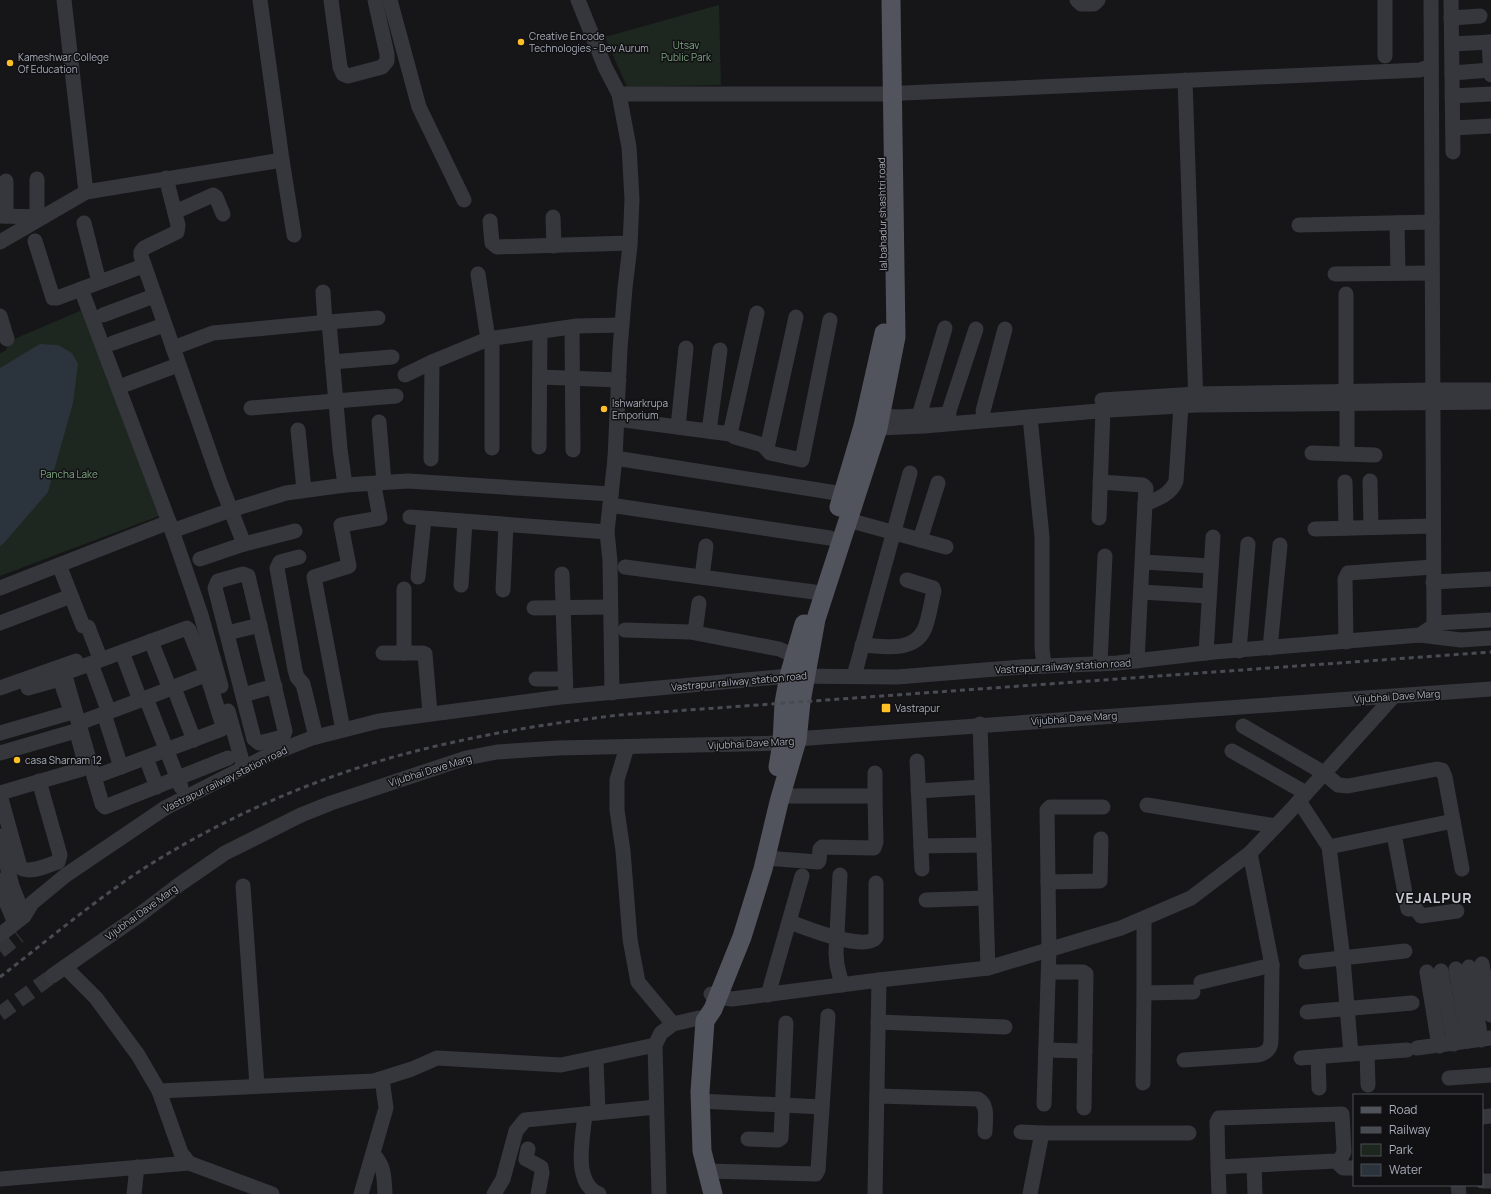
<svg xmlns="http://www.w3.org/2000/svg" width="1491" height="1194" viewBox="0 0 1491 1194" font-family="Manrope,sans-serif">
	<rect width="100%" height="100%" fill="#161618"/>
	<g fill="#1d261f">
		<path d="M719 5 721 85 627 87 605 37Z"/>
		<path d="M82 310 159 516 0 576V353L5 351 12 340Z"/>
	</g>
	<path fill="#2b343d" d="M40 344 58 345 72 353 78 364 73 403 48 492 4 543 0 546V368Z"/>
	<g fill="none" stroke-linecap="round" stroke-linejoin="round">
		<g stroke="#333438" stroke-width="15" stroke-dasharray="15 8" stroke-linecap="butt">
			<path d="M0 951 19 936"/>
			<path d="M0 1014 52 976"/>
		</g>
		<g stroke="#36373d" stroke-width="15">
			<path d="M64 0 86 192 282 160 260 0"/>
			<path d="M331 0 340 67 343 74 348 76 382 67 387 61V54L375 0"/>
			<path d="M390 0 419 107 464 200"/>
			<path d="M578 0 605 67 619 94 629 147 632 199 630 246 625 288 620 349 615 458 607 532 610 561 612 693"/>
			<path d="M1077 0 1081 4H1094L1098 0"/>
			<path d="M1385 0V56"/>
			<path d="M1431 0 1434 623"/>
			<path d="M1451 0 1453 152"/>
			<path d="M1451 18 1480 16"/>
			<path d="M1489 42 1491 75"/>
			<path d="M1452 44 1491 42"/>
			<path d="M1452 73 1491 70"/>
			<path d="M1185 80 1196 404"/>
			<path d="M619 94H881L1420 70 1431 66"/>
			<path d="M1452 96 1491 94"/>
			<path d="M1453 128 1491 126"/>
			<path d="M282 160 294 235"/>
			<path d="M166 178 178 225 177 232 144 248 141 252V256L220 482 244 544"/>
			<path d="M175 212 213 195 216 197 223 214"/>
			<path d="M0 216 43 217"/>
			<path d="M6 216V181"/>
			<path d="M37 217V179"/>
			<path d="M553 217 554 246"/>
			<path d="M490 221 492 243 497 247 630 243"/>
			<path d="M84 223 99 282"/>
			<path d="M1397 223 1398 273"/>
			<path d="M1299 225 1432 222"/>
			<path d="M35 241 53 298H57L143 266"/>
			<path d="M0 242 86 192"/>
			<path d="M478 274 488 339"/>
			<path d="M1335 274 1432 273"/>
			<path d="M323 292 325 323"/>
			<path d="M103 315 154 296"/>
			<path d="M0 316 7 339"/>
			<path d="M329 322 378 318"/>
			<path d="M572 327 573 450"/>
			<path d="M492 339V448"/>
			<path d="M113 343 164 325"/>
			<path d="M332 362 392 357"/>
			<path d="M405 375 432 362"/>
			<path d="M540 377 619 380"/>
			<path d="M127 384 178 365"/>
			<path d="M1346 392V294"/>
			<path d="M1102 400 1196 394 1433 390H1491"/>
			<path d="M251 408 396 396"/>
			<path d="M983 411 1005 329"/>
			<path d="M948 414 976 329"/>
			<path d="M871 416 901 417 949 414"/>
			<path d="M919 416 945 328"/>
			<path d="M1030 417 1042 537V648L1044 666"/>
			<path d="M617 419 730 434 735 437 763 445 770 453 802 460 830 320"/>
			<path d="M379 422 384 482"/>
			<path d="M678 427 686 348"/>
			<path d="M867 427 878 428 924 426 1110 410 1196 405 1491 402"/>
			<path d="M298 430 304 490"/>
			<path d="M709 431 720 350"/>
			<path d="M730 434 757 313"/>
			<path d="M539 447 540 332"/>
			<path d="M767 448 796 317"/>
			<path d="M1312 453 1375 455"/>
			<path d="M1347 454V403"/>
			<path d="M615 458 843 494"/>
			<path d="M431 459 432 362 488 339 577 326 622 325"/>
			<path d="M1370 481 1371 527"/>
			<path d="M1100 482 1143 485 1146 488 1145 504"/>
			<path d="M1345 482 1346 528"/>
			<path d="M345 485 408 481 611 494"/>
			<path d="M610 505 830 538"/>
			<path d="M410 517 607 532"/>
			<path d="M1099 518 1103 410"/>
			<path d="M848 520 946 547"/>
			<path d="M169 522 201 615 221 686"/>
			<path d="M1315 529 1433 526"/>
			<path d="M172 531 231 510 286 493 345 485 340 449 329 322 213 333 173 348"/>
			<path d="M920 540 938 483"/>
			<path d="M299 557 280 562 277 568 295 670 297 677 303 684 316 737"/>
			<path d="M200 559 244 544 295 531"/>
			<path d="M1143 562 1211 566"/>
			<path d="M59 565 83 626 88 627 98 653"/>
			<path d="M625 567 814 592"/>
			<path d="M243 574 248 576 285 731 283 737 259 743 254 739 215 588 218 581Z"/>
			<path d="M562 574 566 696"/>
			<path d="M418 577 424 519"/>
			<path d="M702 577 706 546"/>
			<path d="M1433 582 1491 579"/>
			<path d="M461 585 465 522"/>
			<path d="M0 588 169 522 81 289"/>
			<path d="M404 589V653"/>
			<path d="M503 590 506 525"/>
			<path d="M1141 592 1209 596"/>
			<path d="M534 608 610 607"/>
			<path d="M0 623 71 596"/>
			<path d="M625 630 690 632 779 649 795 656"/>
			<path d="M695 632 699 603"/>
			<path d="M227 633 260 625"/>
			<path d="M1420 635 1461 640 1491 638"/>
			<path d="M151 641 170 689"/>
			<path d="M1346 642 1345 579 1348 573 1433 567"/>
			<path d="M862 645C882 646 913 653 924 630 929 620 931 602 934 591L933 588 907 580"/>
			<path d="M1270 648 1280 545"/>
			<path d="M1239 651 1248 544"/>
			<path d="M122 652 140 700"/>
			<path d="M383 653H423L425 654 430 713"/>
			<path d="M1206 653 1213 537"/>
			<path d="M1137 661 1145 504C1158 499 1171 494 1176 481L1181 406"/>
			<path d="M91 664 109 712"/>
			<path d="M1100 664 1105 556"/>
			<path d="M854 676 910 473"/>
			<path d="M536 679H565"/>
			<path d="M0 688 76 661"/>
			<path d="M174 688 194 740"/>
			<path d="M243 695 275 686"/>
			<path d="M228 711 244 768"/>
			<path d="M104 714 121 767"/>
			<path d="M79 723 146 698"/>
			<path d="M980 724 988 968"/>
			<path d="M1243 726 1324 773 1338 785 1348 786 1437 769 1442 770 1445 777 1462 869"/>
			<path d="M343 730 314 577 349 566 341 525 380 518 375 491"/>
			<path d="M0 733 69 713 70 708 60 679 28 688"/>
			<path d="M627 747 617 780V810L623 851 630 939 634 961 638 982 673 1024"/>
			<path d="M1232 751 1306 793"/>
			<path d="M0 753 72 732 78 736 85 763 82 769 0 793"/>
			<path d="M146 758 157 787"/>
			<path d="M917 761 922 869"/>
			<path d="M94 777 222 729 223 726 207 675 189 630 187 628 65 673V676L102 804 105 807 228 758"/>
			<path d="M181 787 146 698 215 671"/>
			<path d="M918 791 982 787"/>
			<path d="M0 795 20 867C29 875 47 865 58 862L60 855 39 781"/>
			<path d="M781 796H875V773"/>
			<path d="M1299 801 1329 847 1343 959 1351 1054 1407 1050"/>
			<path d="M1147 805 1276 826"/>
			<path d="M1394 834 1408 909H1416L1421 916 1457 911"/>
			<path d="M0 836 12 886 24 916"/>
			<path d="M921 846 984 845"/>
			<path d="M1329 847 1453 821"/>
			<path d="M765 858 818 862 819 861 820 849 822 847 874 848 876 842 875 796"/>
			<path d="M840 875 836 953 837 965 842 985"/>
			<path d="M0 880 4 897 15 923"/>
			<path d="M1048 882 1100 881 1101 839"/>
			<path d="M243 886 257 1086"/>
			<path d="M926 900 986 898"/>
			<path d="M1144 919V993L1193 992"/>
			<path d="M790 922C803 927 868 953 876 937V883"/>
			<path d="M0 935 24 916 32 903 66 875 165 808 271 754 312 738 379 721 561 697 789 676 897 677 1021 667 1117 663 1214 652 1420 635 1432 627 1434 623 1491 620"/>
			<path d="M1306 962 1405 951"/>
			<path d="M1482 964 1491 1015"/>
			<path d="M65 967 96 998 138 1055 159 1091 181 1153 189 1163 272 1194"/>
			<path d="M1469 967 1481 1040"/>
			<path d="M1456 969 1468 1041"/>
			<path d="M1441 971 1454 1044"/>
			<path d="M1049 972H1083L1086 974 1084 1108"/>
			<path d="M1427 972 1439 1046"/>
			<path d="M52 976 138 916 180 884 225 853 301 815 331 803 466 758 497 752 558 748 782 743 809 738C1036 720 1264 707 1491 689"/>
			<path d="M1201 982 1272 965"/>
			<path d="M711 994 717 997 732 999 879 980 988 968 1121 928 1191 898 1250 853 1291 810 1393 697"/>
			<path d="M768 995 802 876"/>
			<path d="M1307 1012 1412 1003"/>
			<path d="M878 1022 1005 1027"/>
			<path d="M1417 1048 1491 1038"/>
			<path d="M1046 1050 1085 1051"/>
			<path d="M1367 1053 1368 1085"/>
			<path d="M1318 1057 1319 1088"/>
			<path d="M596 1058 598 1113"/>
			<path d="M1301 1058 1351 1054"/>
			<path d="M1184 1060 1258 1055C1266 1053 1270 1050 1271 1042L1272 965 1250 853"/>
			<path d="M1449 1078 1491 1075"/>
			<path d="M1143 1083 1144 993"/>
			<path d="M159 1091 374 1081 412 1069 437 1058 561 1065 655 1045"/>
			<path d="M877 1096 978 1099C989 1105 985 1121 985 1132"/>
			<path d="M700 1101 822 1107"/>
			<path d="M1044 1104 1049 950 1047 810 1050 807H1103"/>
			<path d="M585 1114C583 1138 572 1183 599 1194"/>
			<path d="M1342 1114 1344 1152 1340 1160 1336 1161 1218 1167 1217 1122 1219 1118Z"/>
			<path d="M1482 1117 1491 1116"/>
			<path d="M1021 1132 1042 1133"/>
			<path d="M748 1139 778 1140 781 1138 786 1023"/>
			<path d="M528 1149 526 1159 541 1167 542 1173 538 1194"/>
			<path d="M373 1154C385 1166 384 1178 385 1194"/>
			<path d="M1336 1161 1343 1168H1354"/>
			<path d="M1254 1166 1255 1194"/>
			<path d="M1218 1167 1219 1194"/>
			<path d="M707 1171 816 1174 818 1170 828 1016"/>
			<path d="M0 1179 189 1163"/>
			<path d="M1482 1181H1491"/>
			<path d="M1458 1185 1459 1194"/>
			<path d="M134 1194 137 1167"/>
			<path d="M361 1194 386 1108 382 1079"/>
			<path d="M494 1194 503 1179 516 1131 525 1120 656 1107"/>
			<path d="M659 1194 655 1045 661 1033 673 1024 699 1018"/>
			<path d="M875 1194 879 980"/>
			<path d="M1030 1194 1042 1133H1189"/>
		</g>
		<g stroke="#52545d" stroke-width="19">
			<path d="M839 507 863 426 884 333"/>
			<path d="M778 767 782 743 784 703 789 676 804 624"/>
			<path d="M713 1194 702 1151 700 1092 705 1021 713 1009 742 937 763 869 779 802 797 740 801 702 816 619 878 428 896 337 891 0"/>
		</g>
		<path stroke="#494b53" stroke-width="3" stroke-dasharray="5 4" stroke-linecap="butt" d="M0 977C48 940 95 900 146 867 238 809 343 766 450 743 506 730 562 722 619 715L1491 652"/>
	</g>
	<g fill="#ffbf27" stroke="#111113" stroke-width="1.5">
		<circle cx="521" cy="42" r="4"/>
		<circle cx="10" cy="63" r="4"/>
		<circle cx="604" cy="409" r="4"/>
		<rect x="881" y="703" width="10" height="10" rx="2"/>
		<circle cx="17" cy="760" r="4"/>
	</g>
	<g text-anchor="middle" stroke-width="3" stroke-linejoin="round" paint-order="stroke">
		<g font-size="10" fill="#a7acb9" stroke="#111113" text-anchor="start">
			<text x="529" y="40">Creative Encode<tspan x="529" dy="12">Technologies - Dev Aurum</tspan></text>
			<text x="18" y="61">Kameshwar College<tspan x="18" dy="12">Of Education</tspan></text>
			<text x="612" y="407">Ishwarkrupa<tspan x="612" dy="12">Emporium</tspan></text>
			<text x="895" y="712">Vastrapur</text>
			<text x="25" y="764">casa Sharnam 12</text>
		</g>
		<g font-size="10" fill="#7ca680" stroke="#111113">
			<text x="686" y="49">Utsav<tspan x="686" dy="12">Public Park</tspan></text>
			<text x="69" y="478">Pancha Lake</text>
		</g>
		<g font-size="10" fill="#a7acb9" stroke="#111113">
			<text transform="translate(882 214) rotate(-91)" y="4">lal bahadur shashtri road</text>
			<text transform="translate(1063 666) rotate(-3)" y="4">Vastrapur railway station road</text>
			<text transform="translate(739 681) rotate(-5)" y="4">Vastrapur railway station road</text>
			<text transform="translate(1397 696) rotate(-4)" y="4">Vijubhai Dave Marg</text>
			<text transform="translate(1074 718) rotate(-4)" y="4">Vijubhai Dave Marg</text>
			<text transform="translate(751 743) rotate(-3)" y="4">Vijubhai Dave Marg</text>
			<text transform="translate(430 770) rotate(-17)" y="4">Vijubhai Dave Marg</text>
			<text transform="translate(225 779) rotate(-26)" y="4">Vastrapur railway station road</text>
			<text transform="translate(141 912) rotate(-36)" y="4">Vijubhai Dave Marg</text>
		</g>
		<g font-size="14" font-weight="bold" letter-spacing="1" fill="#c8cbd5" stroke="#111113">
			<text x="1434" y="903">VEJALPUR</text>
		</g>
	</g>
	<rect x="1353" y="1094" width="130" height="92" fill="#111113" stroke="#4d4f55"/>
	<rect x="1361" y="1107" width="20" height="6" fill="#52545d" stroke="#4d4f55"/>
	<text x="1389" y="1114" font-size="12" fill="#a7acb9">Road</text>
	<rect x="1361" y="1127" width="20" height="6" fill="#494b53" stroke="#4d4f55"/>
	<text x="1389" y="1134" font-size="12" fill="#a7acb9">Railway</text>
	<rect x="1361" y="1144" width="20" height="12" fill="#1d261f" stroke="#4d4f55"/>
	<text x="1389" y="1154" font-size="12" fill="#a7acb9">Park</text>
	<rect x="1361" y="1164" width="20" height="12" fill="#2b343d" stroke="#4d4f55"/>
	<text x="1389" y="1174" font-size="12" fill="#a7acb9">Water</text>
</svg>
